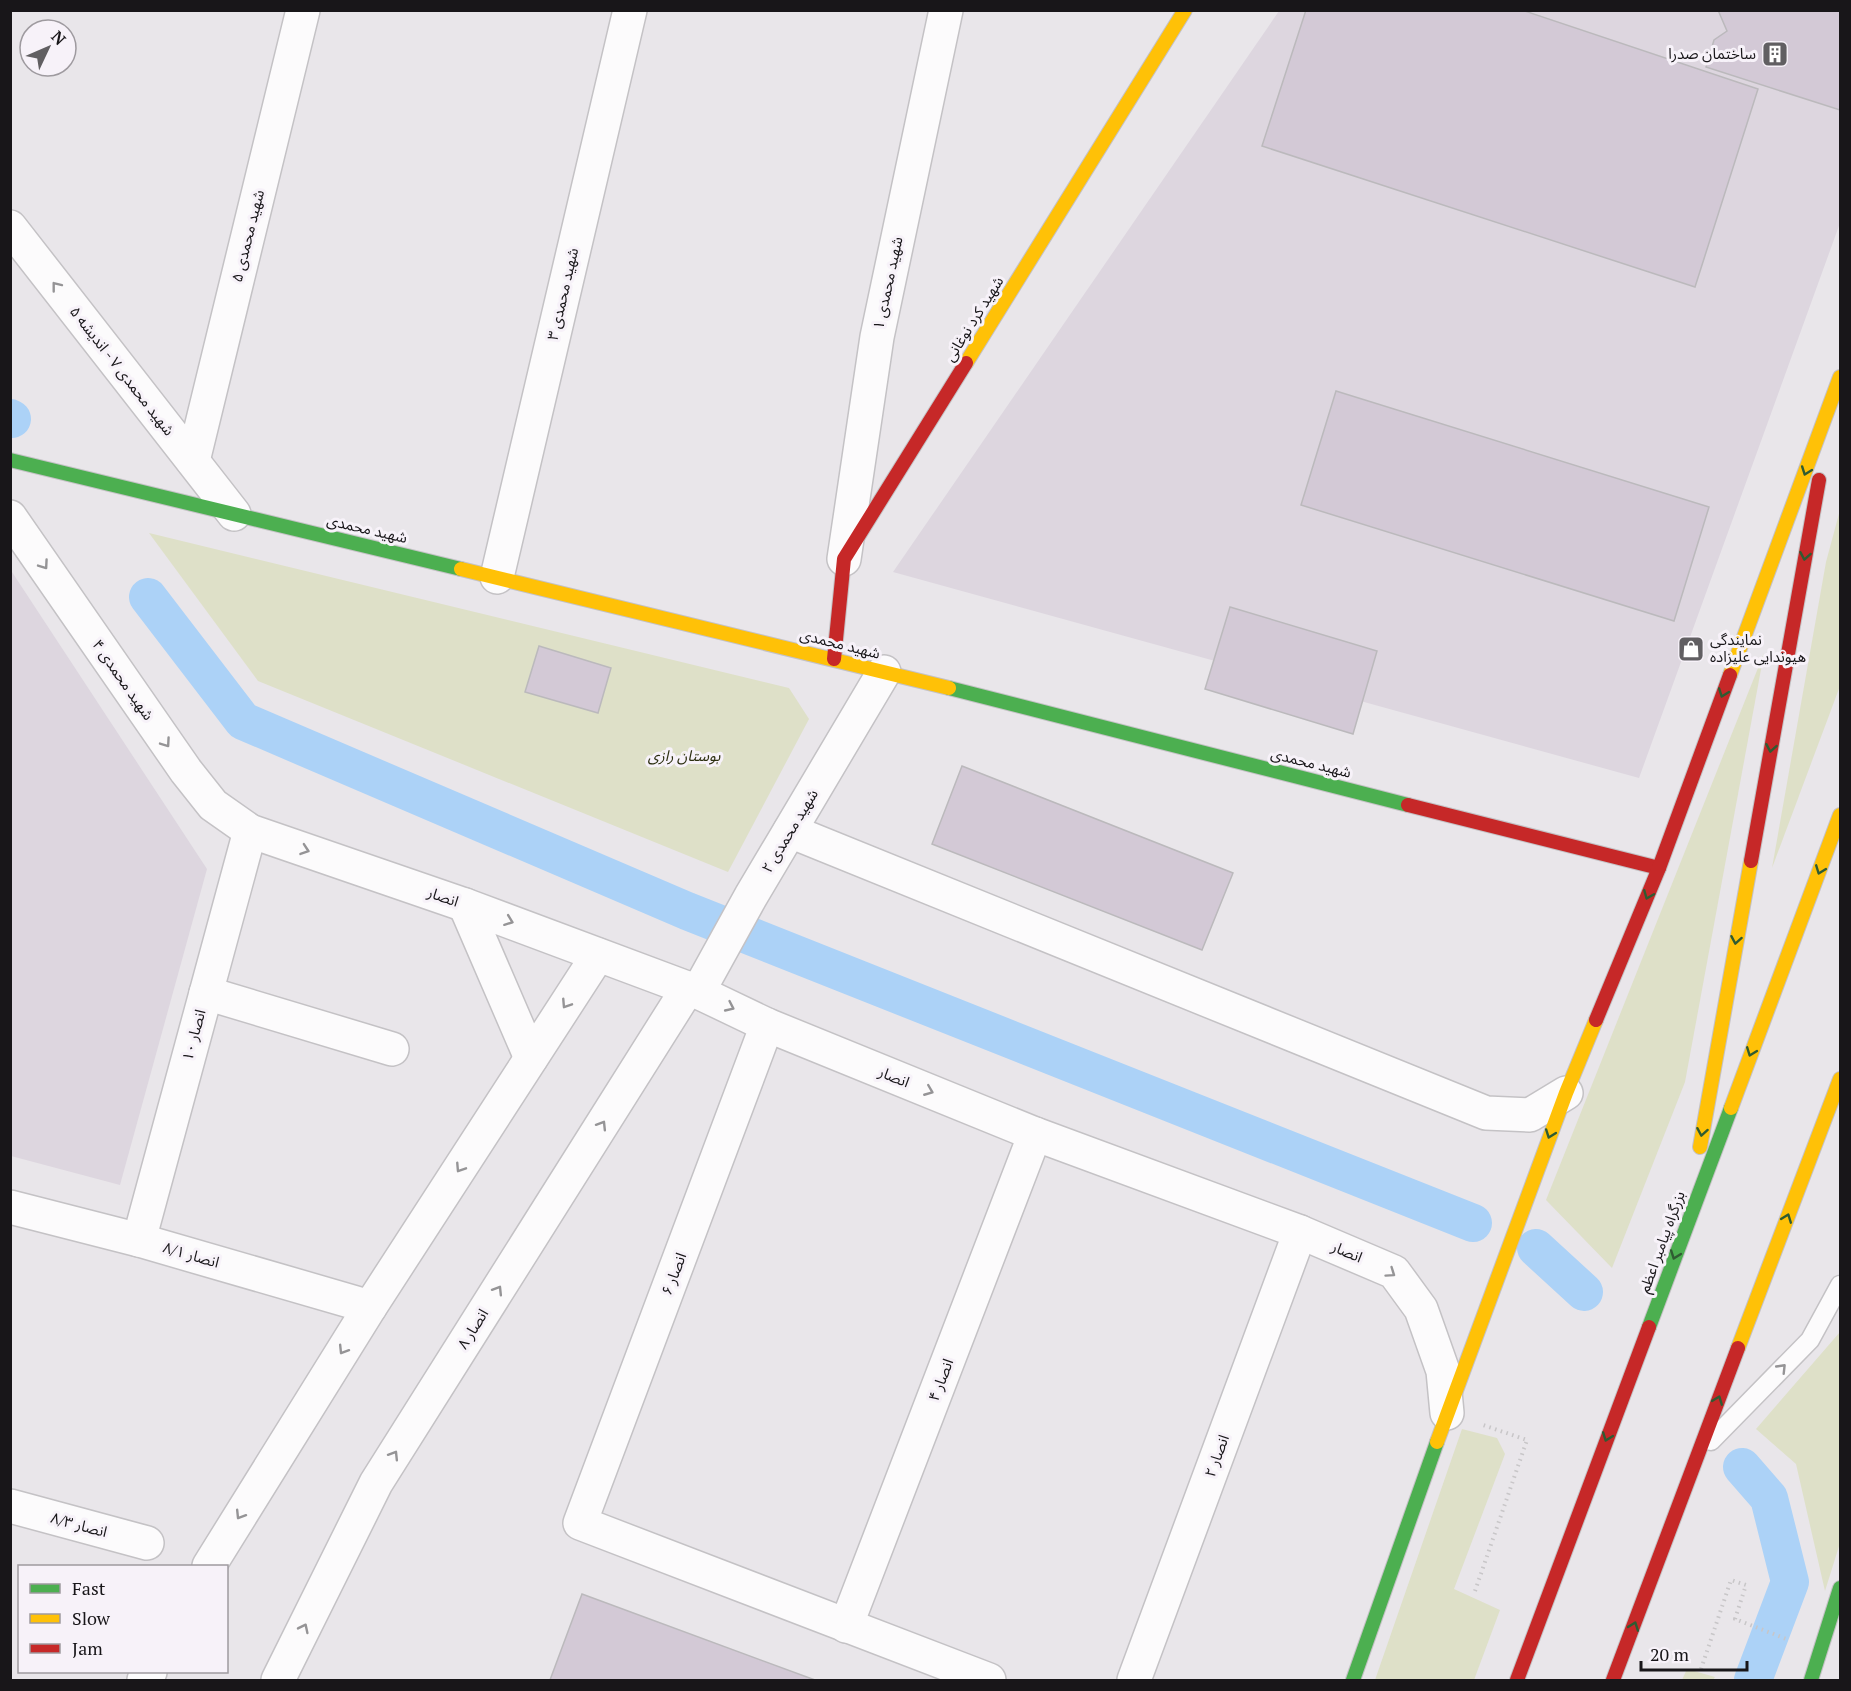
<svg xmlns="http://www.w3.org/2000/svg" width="1851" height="1691" viewBox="0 0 1851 1691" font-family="'PT Serif','Noto Sans Arabic',serif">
	<rect width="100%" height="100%" fill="#e9e6ea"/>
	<g fill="#ddd6df">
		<path d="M1279 11H1840V223L1639 778 893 572Z"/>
		<path d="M10 569 207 869 120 1185 11 1156Z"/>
	</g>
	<g fill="#dee0c8">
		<path d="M1840 510V686L1772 868 1826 562Z"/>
		<path d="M149 533 789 688 809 719 728 872 258 681Z"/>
		<path d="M1764 653 1685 1082 1612 1268 1546 1200Z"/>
		<path d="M1840 1332V1543L1825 1591 1796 1464 1756 1429Z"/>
		<path d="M1462 1429 1497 1438 1505 1454 1454 1589 1500 1610 1474 1680H1375Z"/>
		<path d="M1687 1669 1715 1677 1713 1680H1682Z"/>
	</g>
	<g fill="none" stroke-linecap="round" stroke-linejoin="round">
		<g stroke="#acd2f7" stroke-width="38">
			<path d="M10 418 12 419"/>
			<path d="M148 597 243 721 687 911 1473 1223"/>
			<path d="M1536 1248 1584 1292"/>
			<path d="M1742 1467 1769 1498 1790 1582 1753 1680"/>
		</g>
	</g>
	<g fill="#d3c9d6" stroke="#bbb9bc" stroke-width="1.5">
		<path d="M1306 10H1522L1758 89 1695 287 1262 146Z"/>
		<path d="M1718 10H1840V110L1706 67 1714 40 1727 31Z"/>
		<path d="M1336 391 1709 507 1674 621 1301 505Z"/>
		<path d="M1230 607 1377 651 1353 734 1205 689Z"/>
		<path d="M539 646 611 668 598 713 525 692Z"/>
		<path d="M962 766 1233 873 1202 950 932 844Z"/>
		<path d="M582 1594 815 1680H550Z"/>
	</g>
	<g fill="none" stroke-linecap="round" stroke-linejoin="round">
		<defs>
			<path id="lane" d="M1711 1441 1810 1340 1840 1285"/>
			<g id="street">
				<path d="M10 227 234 514"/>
				<path d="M193 461 303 10"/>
				<path d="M10 517 186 771 213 805 250 831 465 905 698 992 767 1025 1035 1134 1300 1232 1394 1272 1421 1309 1443 1371 1447 1413"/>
				<path d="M844 559 877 337 946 10"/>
				<path d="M497 577 630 10"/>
				<path d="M790 831 1486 1113 1530 1115 1566 1093"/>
				<path d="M465 905 531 1058"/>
				<path d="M698 992 751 896 884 672"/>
				<path d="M206 993 392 1049"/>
				<path d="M767 1025 580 1523 989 1680"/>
				<path d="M10 1207 139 1240 370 1307"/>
				<path d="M139 1240 250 831"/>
				<path d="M10 1506 147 1543"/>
				<path d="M209 1566 370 1307 598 955"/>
				<path d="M846 1626 1035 1134"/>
				<path d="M144 1680 150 1672"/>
				<path d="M278 1680 376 1483 688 988"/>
				<path d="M1134 1680 1300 1232"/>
			</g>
			<g id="fast">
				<path d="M10 460 461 569"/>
				<path d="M949 688 1408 805"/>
				<path d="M1649 1327 1731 1108"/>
				<path d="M1353 1680 1437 1442"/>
				<path d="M1811 1680 1840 1588"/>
			</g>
			<g id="slow">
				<path d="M966 363 1185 10"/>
				<path d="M461 569 949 688"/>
				<path d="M1730 675 1840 377"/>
				<path d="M1731 1108 1840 815"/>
				<path d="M1700 1147 1751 861"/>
				<path d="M1738 1348 1840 1079"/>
				<path d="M1437 1442 1566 1093 1596 1020"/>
			</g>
			<g id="jam">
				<path d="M834 659 844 559 966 363"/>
				<path d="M1408 805 1659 868"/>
				<path d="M1751 861 1819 480"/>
				<path d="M1596 1020 1659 868 1730 675"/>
				<path d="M1517 1680 1649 1327"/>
				<path d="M1613 1680 1738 1348"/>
			</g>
		</defs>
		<use href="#lane" stroke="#c4c2c5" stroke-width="21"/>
		<use href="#street" stroke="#c4c2c5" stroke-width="36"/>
		<use href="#fast" stroke="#c4c2c5" stroke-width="16"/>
		<use href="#slow" stroke="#c4c2c5" stroke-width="16"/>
		<use href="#jam" stroke="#c4c2c5" stroke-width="16"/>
		<g stroke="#c8c6c8" stroke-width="4" stroke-dasharray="1.5 4.5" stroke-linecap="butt">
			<path d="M1475 1591 1527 1440 1480 1424"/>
			<path d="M1701 1669 1731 1580 1746 1585 1735 1619 1789 1640"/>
		</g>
		<use href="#lane" stroke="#fcfbfc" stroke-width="18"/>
		<use href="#street" stroke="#fcfbfc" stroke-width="33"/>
		<use href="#fast" stroke="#4caf50" stroke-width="14"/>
		<use href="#slow" stroke="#ffc107" stroke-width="14"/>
		<use href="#jam" stroke="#c62828" stroke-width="14"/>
	</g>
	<defs><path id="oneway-chevron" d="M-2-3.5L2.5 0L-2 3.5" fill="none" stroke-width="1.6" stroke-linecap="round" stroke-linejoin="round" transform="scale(1.5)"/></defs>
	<g stroke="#959496">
		<use href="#oneway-chevron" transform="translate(56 286) rotate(-128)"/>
		<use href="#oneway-chevron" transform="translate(44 565) rotate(55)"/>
		<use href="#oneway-chevron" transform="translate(166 743) rotate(55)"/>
		<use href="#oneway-chevron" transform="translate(305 850) rotate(19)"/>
		<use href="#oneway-chevron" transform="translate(509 921) rotate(21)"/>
		<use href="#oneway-chevron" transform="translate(566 1004) rotate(123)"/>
		<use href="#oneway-chevron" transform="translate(730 1007) rotate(25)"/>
		<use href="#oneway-chevron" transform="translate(929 1091) rotate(22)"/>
		<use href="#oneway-chevron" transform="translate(602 1125) rotate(-58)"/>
		<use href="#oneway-chevron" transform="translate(460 1168) rotate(123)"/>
		<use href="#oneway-chevron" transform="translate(1391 1273) rotate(35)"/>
		<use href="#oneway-chevron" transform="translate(498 1290) rotate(-58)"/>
		<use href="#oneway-chevron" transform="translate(343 1350) rotate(122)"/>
		<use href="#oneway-chevron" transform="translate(1782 1368) rotate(-46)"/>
		<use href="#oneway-chevron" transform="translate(394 1455) rotate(-58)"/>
		<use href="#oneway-chevron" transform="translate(240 1515) rotate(122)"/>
		<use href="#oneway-chevron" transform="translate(304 1628) rotate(-64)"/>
	</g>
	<g stroke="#2f5b32">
		<use href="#oneway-chevron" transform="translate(1806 471) rotate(110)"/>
		<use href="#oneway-chevron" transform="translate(1805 556) rotate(100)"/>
		<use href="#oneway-chevron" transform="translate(1723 693) rotate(110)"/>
		<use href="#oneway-chevron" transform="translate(1771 748) rotate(100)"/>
		<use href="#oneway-chevron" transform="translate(1820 870) rotate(111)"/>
		<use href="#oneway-chevron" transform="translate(1648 895) rotate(112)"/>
		<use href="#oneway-chevron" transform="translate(1736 940) rotate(100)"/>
		<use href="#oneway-chevron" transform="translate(1751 1052) rotate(111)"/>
		<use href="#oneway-chevron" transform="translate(1702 1132) rotate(100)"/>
		<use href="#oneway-chevron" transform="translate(1550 1134) rotate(110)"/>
		<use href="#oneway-chevron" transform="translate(1787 1218) rotate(-69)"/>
		<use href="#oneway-chevron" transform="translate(1675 1255) rotate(110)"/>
		<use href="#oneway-chevron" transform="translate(1718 1400) rotate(-69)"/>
		<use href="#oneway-chevron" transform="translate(1607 1437) rotate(110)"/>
		<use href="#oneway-chevron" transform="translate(1634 1626) rotate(-70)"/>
	</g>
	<defs>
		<symbol id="building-square" viewBox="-11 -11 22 22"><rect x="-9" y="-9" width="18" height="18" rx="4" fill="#615f62" stroke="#f7f2f9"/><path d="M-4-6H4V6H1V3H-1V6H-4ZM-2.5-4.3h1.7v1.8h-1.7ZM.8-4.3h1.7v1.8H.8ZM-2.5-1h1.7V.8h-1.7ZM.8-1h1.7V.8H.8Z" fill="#fff"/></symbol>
		<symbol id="shop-square" viewBox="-11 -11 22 22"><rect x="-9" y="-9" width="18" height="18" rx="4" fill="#615f62" stroke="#f7f2f9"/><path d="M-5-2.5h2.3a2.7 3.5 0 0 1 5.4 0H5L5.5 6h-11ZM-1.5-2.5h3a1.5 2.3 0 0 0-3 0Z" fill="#fff"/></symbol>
	</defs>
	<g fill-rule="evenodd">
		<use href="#building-square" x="1760" y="39" width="30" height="30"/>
		<use href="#shop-square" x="1676" y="634" width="30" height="30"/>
	</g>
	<g text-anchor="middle" stroke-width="6" stroke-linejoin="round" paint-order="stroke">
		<g font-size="15" fill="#181619" stroke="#f7f2f9" text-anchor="end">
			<text x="1756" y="59">ساختمان صدرا</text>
			<text x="1710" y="645" text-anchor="start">نمایندگی<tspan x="1710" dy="17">هیوندایی علیزاده</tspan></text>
		</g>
		<g font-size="15" fill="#181619" stroke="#f7f2f9">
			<text transform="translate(248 236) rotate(-76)" y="5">شهید محمدی ۵</text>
			<text transform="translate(888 283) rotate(-78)" y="5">شهید محمدی ۱</text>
			<text transform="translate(563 294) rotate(-77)" y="5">شهید محمدی ۳</text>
			<text transform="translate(974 319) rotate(-58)" y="5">شهید کرد نوغانی</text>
			<text transform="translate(122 371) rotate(52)" y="5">شهید محمدی ۷ - اندیشه ۵</text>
			<text transform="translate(367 529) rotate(13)" y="5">شهید محمدی</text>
			<text transform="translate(840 644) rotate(14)" y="5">شهید محمدی</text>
			<text transform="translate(123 680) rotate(55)" y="5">شهید محمدی ۴</text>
			<text transform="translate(1311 763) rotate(14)" y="5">شهید محمدی</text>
			<text transform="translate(790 831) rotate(-59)" y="5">شهید محمدی ۲</text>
			<text transform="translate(443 897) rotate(19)" y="5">انصار</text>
			<text transform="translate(194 1035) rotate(-75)" y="5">انصار ۱۰</text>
			<text transform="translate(894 1077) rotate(22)" y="5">انصار</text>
			<text transform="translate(1662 1242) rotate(-70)" y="5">بزرگراه پیامبر اعظم</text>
			<text transform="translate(1347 1252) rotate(23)" y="5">انصار</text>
			<text transform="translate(191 1255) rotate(16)" y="5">انصار ۸/۱</text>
			<text transform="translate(674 1274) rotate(-69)" y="5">انصار ۶</text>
			<text transform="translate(473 1329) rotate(-58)" y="5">انصار ۸</text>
			<text transform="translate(941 1380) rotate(-69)" y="5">انصار ۴</text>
			<text transform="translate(1217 1456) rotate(-70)" y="5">انصار ۲</text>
			<text transform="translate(79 1525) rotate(15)" y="5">انصار ۸/۳</text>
		</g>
		<g font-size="15" font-style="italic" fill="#2b2e0f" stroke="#f7f2f9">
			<text x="684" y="761">بوستان رازی</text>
		</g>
	</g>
	<rect width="1851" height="1691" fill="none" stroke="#181619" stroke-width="24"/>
	<rect x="18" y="1565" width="210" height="108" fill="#f7f2f9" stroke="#9e9a9f" stroke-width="1.5"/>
	<rect x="30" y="1584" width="30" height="9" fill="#4caf50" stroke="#9e9a9f" stroke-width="1.5"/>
	<text x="72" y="1595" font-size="18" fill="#181619">Fast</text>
	<rect x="30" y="1614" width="30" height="9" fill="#ffc107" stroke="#9e9a9f" stroke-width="1.5"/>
	<text x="72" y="1625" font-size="18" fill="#181619">Slow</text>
	<rect x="30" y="1644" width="30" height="9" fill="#c62828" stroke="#9e9a9f" stroke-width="1.5"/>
	<text x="72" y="1655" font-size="18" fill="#181619">Jam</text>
	<g transform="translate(48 48) rotate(46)"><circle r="28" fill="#f7f2f9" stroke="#9e9a9f" stroke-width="1.5"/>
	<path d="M0-4.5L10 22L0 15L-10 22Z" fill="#615f62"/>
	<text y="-9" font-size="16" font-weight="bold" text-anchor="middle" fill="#181619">N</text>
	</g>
	<path d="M1641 1661v9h106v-9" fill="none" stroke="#181619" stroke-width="3"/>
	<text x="1650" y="1661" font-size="18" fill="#181619" stroke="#f7f2f9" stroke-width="4.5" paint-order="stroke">20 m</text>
</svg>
